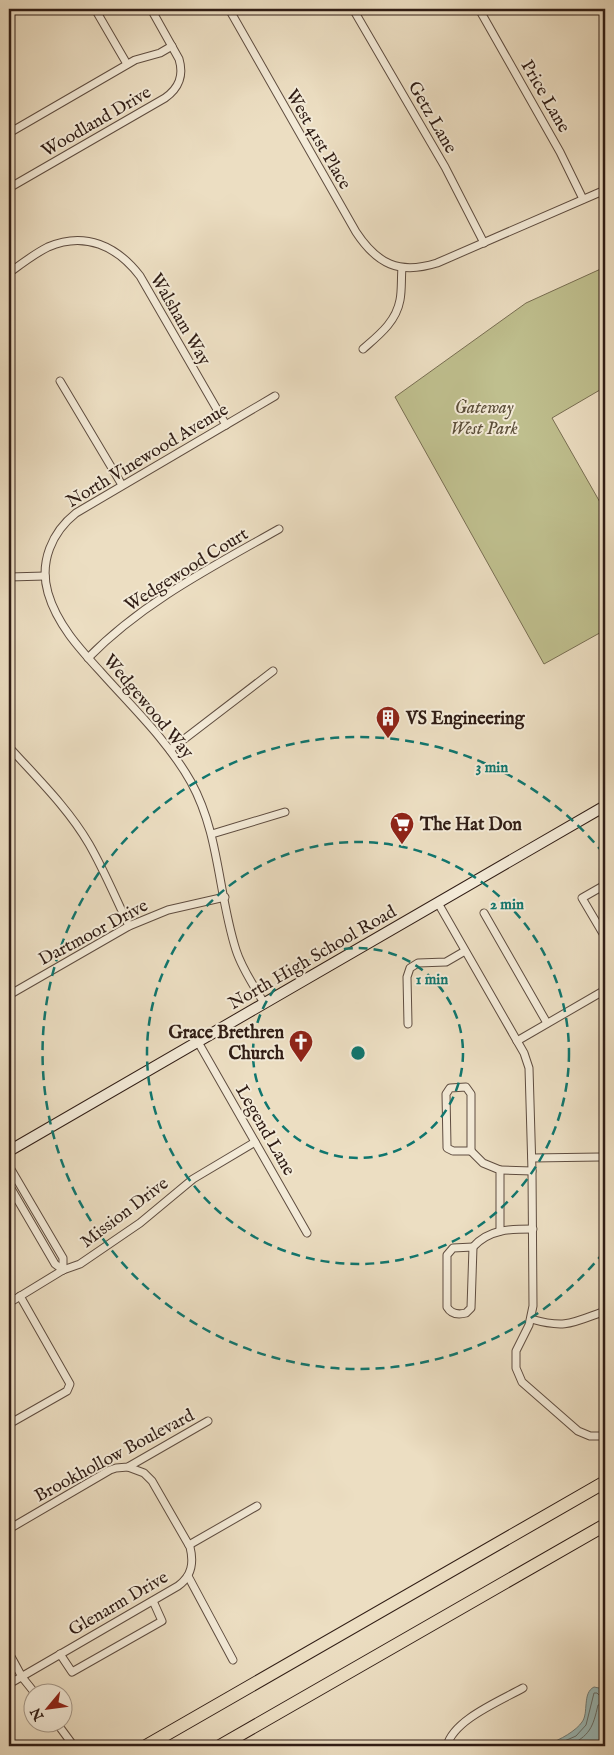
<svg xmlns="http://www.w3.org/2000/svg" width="614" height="1755" viewBox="0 0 614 1755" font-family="'IM FELL English',serif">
	<rect width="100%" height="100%" fill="#ecdec2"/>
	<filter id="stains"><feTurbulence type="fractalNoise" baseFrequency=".004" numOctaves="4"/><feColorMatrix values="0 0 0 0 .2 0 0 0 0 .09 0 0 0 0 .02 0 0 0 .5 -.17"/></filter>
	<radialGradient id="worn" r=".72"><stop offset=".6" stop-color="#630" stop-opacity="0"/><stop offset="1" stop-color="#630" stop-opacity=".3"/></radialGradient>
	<path fill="#bfbf8e" stroke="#786e52" d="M605 267V387L552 418 605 511V630L544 664 395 397 526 303Z"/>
	<path fill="#9abbba" stroke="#707c78" d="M594 1687 599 1688 605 1696V1743L600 1746H527C538 1741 540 1744 549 1743 559 1741 577 1730 582 1722 589 1713 582 1693 594 1687Z"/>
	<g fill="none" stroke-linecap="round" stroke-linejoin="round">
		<g stroke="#656c68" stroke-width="1">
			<path d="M553 1746 576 1736 586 1725 594 1693H597L601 1697 605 1698"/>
			<path d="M568 1746C590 1736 593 1727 598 1705L605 1704"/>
		</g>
		<defs>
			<g id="street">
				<path d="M95 9 127 64"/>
				<path d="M229 9 356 232C377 264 399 275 437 263L605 190"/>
				<path d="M353 9 445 167 484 243"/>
				<path d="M479 9 560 152 583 199"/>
				<path d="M9 133 135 60 160 53 172 46"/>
				<path d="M9 188 165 98C179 88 184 76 179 59L151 9"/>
				<path d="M9 273C21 264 34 254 48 247 85 231 117 246 140 276L226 425"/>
				<path d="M363 349C379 335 396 322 400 300 402 290 401 278 402 268"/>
				<path d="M60 381 122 485"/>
				<path d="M9 577 45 576"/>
				<path d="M88 658C143 602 212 567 279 529"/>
				<path d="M9 747C37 778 68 808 89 844 104 870 116 899 129 926"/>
				<path d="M170 750 273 671"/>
				<path d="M212 834 285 812"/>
				<path d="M605 889 603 886 582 898 605 937"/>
				<path d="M438 903 524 1053 529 1068 532 1171 533 1306 529 1325 516 1351V1368L522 1382 578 1431 590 1436H605"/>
				<path d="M484 913 547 1023"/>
				<path d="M9 995 129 926 168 910 225 897"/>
				<path d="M264 1003C254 986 242 969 236 950 218 894 220 835 191 782 168 741 132 707 100 671 79 648 57 624 48 593 39 562 52 532 76 513L275 396"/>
				<path d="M408 1024 407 977 410 968 418 963 446 962 465 951"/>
				<path d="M517 1041 605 990"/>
				<path d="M198 1042 307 1233"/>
				<path d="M466 1087 471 1094V1151H453L447 1148V1146L446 1094 450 1088Z"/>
				<path d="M471 1151 483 1163 500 1170V1231"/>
				<path d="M532 1158 600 1157"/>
				<path d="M9 1166 63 1258V1270"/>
				<path d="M500 1170 532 1171"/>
				<path d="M9 1185 55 1264 63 1270"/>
				<path d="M473 1247 471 1308 466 1313C458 1315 451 1314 447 1307V1255L453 1248Z"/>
				<path d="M473 1247C489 1229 510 1229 533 1229"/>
				<path d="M9 1303 63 1270 80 1264 140 1223 193 1179 255 1142"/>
				<path d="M531 1319C566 1329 572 1323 605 1311"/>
				<path d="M9 1424 67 1391 70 1384 20 1296"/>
				<path d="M9 1529 110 1470 116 1468 128 1467 208 1421"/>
				<path d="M189 1545 257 1506"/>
				<path d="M188 1576 233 1660"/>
				<path d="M9 1653 22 1677 34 1692"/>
				<path d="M60 1654 72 1672 162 1621 153 1601"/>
				<path d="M9 1684 178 1586C192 1576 194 1563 190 1547L152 1481 144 1473 128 1467"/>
				<path d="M56 1722 73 1745"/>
				<path d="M447 1746C453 1720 500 1701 523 1688"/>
			</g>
			<path id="secondary" d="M9 1151 605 806"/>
			<g id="highway">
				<path d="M146 1746 605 1482"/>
				<path d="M220 1746 605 1525"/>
			</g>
		</defs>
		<use href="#street" stroke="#5f4d40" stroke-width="9"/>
		<use href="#secondary" stroke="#301d15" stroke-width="12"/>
		<use href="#highway" stroke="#301d15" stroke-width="14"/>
		<use href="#street" stroke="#f3ead7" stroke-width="7"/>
		<use href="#secondary" stroke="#f3ead7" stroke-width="10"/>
		<use href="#highway" stroke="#ecdec2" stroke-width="12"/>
	</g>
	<g fill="none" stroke="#0f766e" stroke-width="2.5" stroke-dasharray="9 6">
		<circle cx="358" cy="1053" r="105"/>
		<circle cx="358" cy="1053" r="211"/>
		<path d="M604 1252A316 316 0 1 1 604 854"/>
	</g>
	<defs>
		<symbol id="building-pin" viewBox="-11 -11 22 30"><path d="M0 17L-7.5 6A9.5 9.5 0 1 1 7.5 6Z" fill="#8f2418" stroke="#f3ead7"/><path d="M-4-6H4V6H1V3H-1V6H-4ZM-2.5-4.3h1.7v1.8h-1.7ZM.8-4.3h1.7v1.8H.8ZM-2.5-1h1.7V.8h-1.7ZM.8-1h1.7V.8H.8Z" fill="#fff"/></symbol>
		<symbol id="supermarket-pin" viewBox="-11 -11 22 30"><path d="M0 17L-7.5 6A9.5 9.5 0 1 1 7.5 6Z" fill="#8f2418" stroke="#f3ead7"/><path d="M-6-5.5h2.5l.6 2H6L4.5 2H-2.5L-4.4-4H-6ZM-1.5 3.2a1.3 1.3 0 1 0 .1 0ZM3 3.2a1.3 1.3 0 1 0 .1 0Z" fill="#fff"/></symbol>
		<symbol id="church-pin" viewBox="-11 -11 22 30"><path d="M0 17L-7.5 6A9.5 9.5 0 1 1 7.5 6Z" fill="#8f2418" stroke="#f3ead7"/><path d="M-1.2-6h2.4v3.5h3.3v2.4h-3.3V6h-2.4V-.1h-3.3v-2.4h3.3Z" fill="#fff"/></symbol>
	</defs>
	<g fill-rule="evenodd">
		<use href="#building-pin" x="374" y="704" width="28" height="38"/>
		<use href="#supermarket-pin" x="388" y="810" width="28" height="38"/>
		<use href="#church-pin" x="287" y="1028" width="28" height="38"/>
	</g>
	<g text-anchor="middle" stroke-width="4" stroke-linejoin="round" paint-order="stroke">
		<g font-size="18" fill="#301d15" stroke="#f3ead7">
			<text transform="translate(546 96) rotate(60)" y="6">Price Lane</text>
			<text transform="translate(433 117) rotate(60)" y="6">Getz Lane</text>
			<text transform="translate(96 121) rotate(-30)" y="6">Woodland Drive</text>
			<text transform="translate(319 139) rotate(60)" y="6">West 41st Place</text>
			<text transform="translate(181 319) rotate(60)" y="6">Walsham Way</text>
			<text transform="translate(147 455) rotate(-31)" y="6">North Vinewood Avenue</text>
			<text transform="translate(186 569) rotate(-32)" y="6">Wedgewood Court</text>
			<text transform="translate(149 706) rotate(50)" y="6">Wedgewood Way</text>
			<text transform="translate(93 932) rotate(-28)" y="6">Dartmoor Drive</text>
			<text transform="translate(312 957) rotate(-30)" y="6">North High School Road</text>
			<text transform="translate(266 1130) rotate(60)" y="6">Legend Lane</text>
			<text transform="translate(124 1212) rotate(-37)" y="6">Mission Drive</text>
			<text transform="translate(114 1455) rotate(-28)" y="6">Brookhollow Boulevard</text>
			<text transform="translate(118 1603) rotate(-30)" y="6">Glenarm Drive</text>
		</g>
		<g font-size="18" font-style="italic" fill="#5b4e39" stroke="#f3ead7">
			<text x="484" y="413">Gateway<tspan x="484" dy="21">West Park</tspan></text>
		</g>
		<g font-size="18" font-weight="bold" fill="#301d15" stroke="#f3ead7" text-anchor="start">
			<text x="406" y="724">VS Engineering</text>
			<text x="420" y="830">The Hat Don</text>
			<text x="284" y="1038" text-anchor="end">Grace Brethren<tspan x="284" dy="21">Church</tspan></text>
		</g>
	</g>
	<circle cx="358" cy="1053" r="8" fill="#0f766e" stroke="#f3ead7" stroke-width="2.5"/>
	<g font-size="15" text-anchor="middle" font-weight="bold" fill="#0f766e" stroke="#f3ead7" stroke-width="4" stroke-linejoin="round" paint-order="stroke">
		<text x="492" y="772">3 min</text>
		<text x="507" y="909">2 min</text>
		<text x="432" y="984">1 min</text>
	</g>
	<rect width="614" height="1755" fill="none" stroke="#ecdec2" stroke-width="30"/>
	<rect x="10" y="10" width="594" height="1735" fill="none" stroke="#301d15" stroke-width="2.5"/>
	<rect x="15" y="15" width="584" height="1725" fill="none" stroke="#301d15"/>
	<g transform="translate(48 1708) rotate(241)"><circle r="24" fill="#f3ead7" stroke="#a59889"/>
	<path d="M0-4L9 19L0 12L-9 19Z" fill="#8f2418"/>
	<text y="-8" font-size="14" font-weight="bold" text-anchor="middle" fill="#301d15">N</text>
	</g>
	<rect width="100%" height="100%" filter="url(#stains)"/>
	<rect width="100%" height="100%" fill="url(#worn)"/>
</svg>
